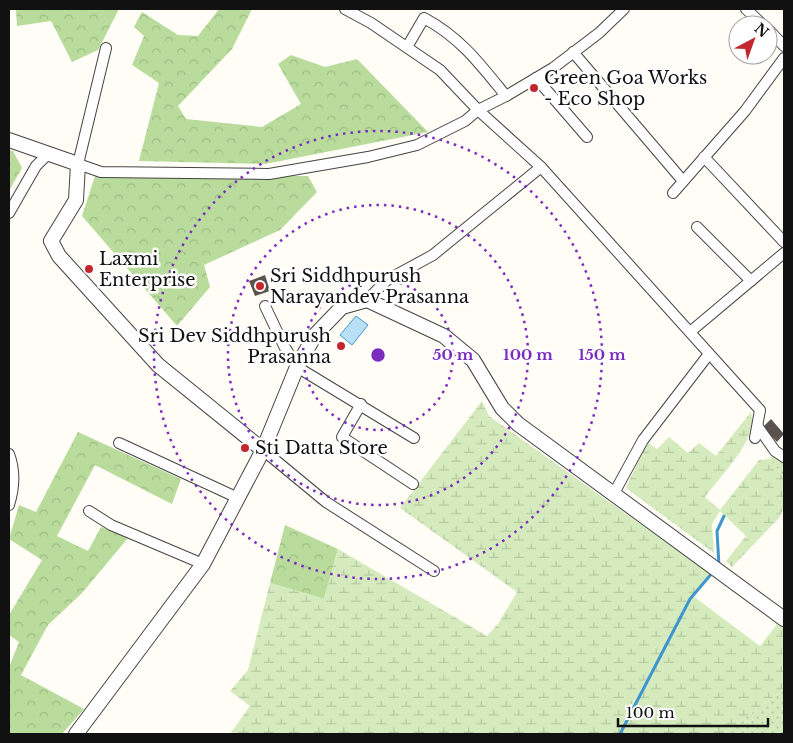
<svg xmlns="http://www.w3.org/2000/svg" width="793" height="743" viewBox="0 0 793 743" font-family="'Libre Baskerville',serif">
	<defs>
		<pattern id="grass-dots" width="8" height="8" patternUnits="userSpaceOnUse" patternTransform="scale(1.25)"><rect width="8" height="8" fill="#d5ebbd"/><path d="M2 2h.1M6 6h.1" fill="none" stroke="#b6c8a1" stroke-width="1.8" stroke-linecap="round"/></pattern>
		<pattern id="forest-crowns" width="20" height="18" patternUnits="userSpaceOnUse" patternTransform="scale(1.25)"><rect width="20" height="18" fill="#b9dc9c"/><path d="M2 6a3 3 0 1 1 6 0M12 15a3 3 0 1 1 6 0" fill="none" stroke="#9ebc85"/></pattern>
		<pattern id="wetland-marsh" width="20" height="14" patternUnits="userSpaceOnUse" patternTransform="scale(1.25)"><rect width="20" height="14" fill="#d5ebbd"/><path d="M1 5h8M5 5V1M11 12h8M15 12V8" fill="none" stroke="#b6c8a1"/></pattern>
	</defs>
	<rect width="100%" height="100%" fill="#fffdf5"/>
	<g fill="url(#grass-dots)">
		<path d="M773 454 784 462V479L770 459Z"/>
		<path d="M784 689V734H723Z"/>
	</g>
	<g fill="url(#forest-crowns)">
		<path d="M16 9H119L98 50 72 62 51 21 17 26Z"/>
		<path d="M219 9H252L232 49 178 106 186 119 262 127 301 104 278 64 291 55 325 67 357 59 428 132 265 164 139 161 159 83 132 65 144 36 134 27 142 12 178 35 198 36Z"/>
		<path d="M9 150 13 151 22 168 9 191Z"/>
		<path d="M95 176H308L317 192 280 230 204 265 210 287 177 326 82 216Z"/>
		<path d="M78 432 181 479 172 504 95 465 57 536 88 551 101 527 128 538 82 593 48 625 21 675 84 709 62 734H9V667L19 642 9 635V615L42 560 9 539 19 505 36 512Z"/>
		<path d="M285 525 338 549 324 599 270 583Z"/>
	</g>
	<g fill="url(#wetland-marsh)">
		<path d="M482 401 489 416 710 574 693 596 760 646 778 623 784 627V689L723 734H230L250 706 230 691 248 670 270 583 324 599 338 549 487 636 498 624 517 592 400 508Z"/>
		<path d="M751 412C759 439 721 475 705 497L720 510 759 460 770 459 784 479V508L779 518 732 567 726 561 746 536 720 511 712 524 714 553 626 488 647 442 657 449 669 437 688 453 699 443 716 456Z"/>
	</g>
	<path fill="#b9e0f7" stroke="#3f96cf" d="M356 316 368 325 352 345 340 335Z"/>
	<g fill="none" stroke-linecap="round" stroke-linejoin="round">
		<g stroke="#3f96cf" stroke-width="3">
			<path d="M719 566 717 531 724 516"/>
			<path d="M620 734 690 599 713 572"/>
		</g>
	</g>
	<g fill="#5a524d">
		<path d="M265 275 270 291 255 296 249 281Z"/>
		<path d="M771 419 784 434 777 442 763 427Z"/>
	</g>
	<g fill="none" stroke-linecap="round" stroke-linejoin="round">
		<defs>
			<g id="minor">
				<path d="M345 9 371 23 440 70 478 110 541 167 760 410 755 438"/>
				<path d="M746 9 763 25"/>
				<path d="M768 29 784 46"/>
				<path d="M407 47 424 18C461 38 480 64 506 96"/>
				<path d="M106 48 78 164 101 172 269 174 368 157 417 145 465 121 478 110 506 96 553 68 599 33 624 9"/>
				<path d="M573 52 683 181"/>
				<path d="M536 78 587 137"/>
				<path d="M704 157 784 242"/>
				<path d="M673 193 745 111 784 58"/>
				<path d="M9 213 36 166 48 154"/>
				<path d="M697 227 751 281"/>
				<path d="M367 300 387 280 433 255 541 167"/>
				<path d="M265 306 284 346 297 367 414 438"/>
				<path d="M690 332 784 253"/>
				<path d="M361 404 342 437 413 484"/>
				<path d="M758 427 775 451 784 457"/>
				<path d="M119 443 238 498"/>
				<path d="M263 450 326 502 434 571"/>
				<path d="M9 454C15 470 14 489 9 505"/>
				<path d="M613 495 643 440 709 354"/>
				<path d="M89 511 111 525 203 564"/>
			</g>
			<g id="tertiary">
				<path d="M9 140 78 164 76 200 51 241 59 256 158 365 263 450"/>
				<path d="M76 734 203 564 263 450 297 367 315 335 342 307 367 300 444 336 473 360 502 408 518 424 784 619"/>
			</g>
		</defs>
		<use href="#minor" stroke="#444" stroke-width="12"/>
		<use href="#tertiary" stroke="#444" stroke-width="16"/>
		<use href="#minor" stroke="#fff" stroke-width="10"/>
		<use href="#tertiary" stroke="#fff" stroke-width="14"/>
	</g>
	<g fill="none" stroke="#7b2cbf" stroke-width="2.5" stroke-dasharray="2.5 5">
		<circle cx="378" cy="355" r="75"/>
		<circle cx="378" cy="355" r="150"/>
		<circle cx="378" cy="355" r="224"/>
	</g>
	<g fill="#c4262e" stroke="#fff" stroke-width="2">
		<circle cx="534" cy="88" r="5"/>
		<circle cx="89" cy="269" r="5"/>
		<circle cx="260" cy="286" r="5"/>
		<circle cx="341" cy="346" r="5"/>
		<circle cx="245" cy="448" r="5"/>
	</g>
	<g text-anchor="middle" stroke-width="5" stroke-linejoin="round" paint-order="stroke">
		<g font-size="18" fill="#111" stroke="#fff" text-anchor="start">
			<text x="544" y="84">Green Goa Works<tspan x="544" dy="21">- Eco Shop</tspan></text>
			<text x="99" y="265">Laxmi<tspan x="99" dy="21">Enterprise</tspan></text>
			<text x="270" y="282">Sri Siddhpurush<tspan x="270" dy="21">Narayandev Prasanna</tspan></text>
			<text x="331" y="342" text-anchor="end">Sri Dev Siddhpurush<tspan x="331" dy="21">Prasanna</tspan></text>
			<text x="255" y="454">Sti Datta Store</text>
		</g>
	</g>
	<circle cx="378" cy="355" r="8" fill="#7b2cbf" stroke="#fff" stroke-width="2.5"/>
	<g font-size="15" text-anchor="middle" font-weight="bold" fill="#7b2cbf" stroke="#fff" stroke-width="5" stroke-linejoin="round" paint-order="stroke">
		<text x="453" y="360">50 m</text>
		<text x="528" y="360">100 m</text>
		<text x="602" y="360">150 m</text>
	</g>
	<rect width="793" height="743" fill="none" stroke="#111111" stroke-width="20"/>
	<g transform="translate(753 40) rotate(41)"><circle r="24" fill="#ffffff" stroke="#a0a0a0"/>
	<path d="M0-4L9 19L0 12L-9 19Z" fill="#c4262e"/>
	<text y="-8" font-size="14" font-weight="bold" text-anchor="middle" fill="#111111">N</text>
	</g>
	<path d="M618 718v8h150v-8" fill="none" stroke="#111111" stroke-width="2.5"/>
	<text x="626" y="718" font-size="15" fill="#111111" stroke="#ffffff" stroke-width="4" paint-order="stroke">100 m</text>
</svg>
